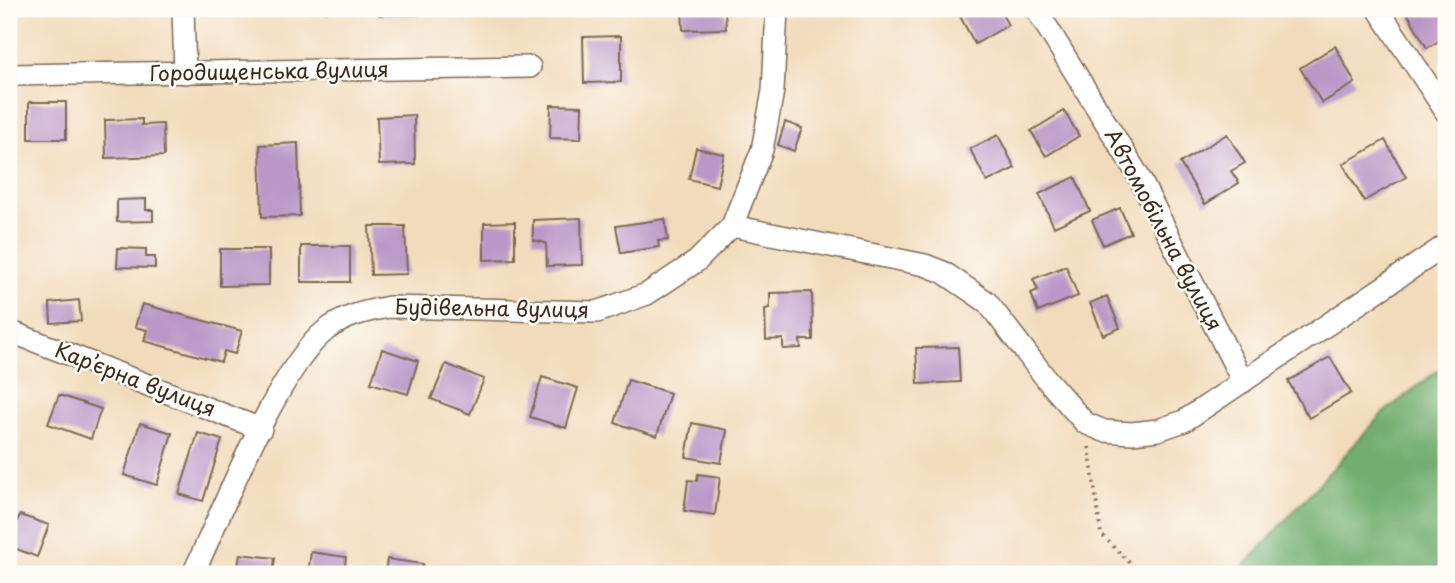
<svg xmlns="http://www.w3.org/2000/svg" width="1455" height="583" viewBox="0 0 1455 583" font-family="'Playpen Sans',sans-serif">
	<rect width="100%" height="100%" fill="#fdfcf7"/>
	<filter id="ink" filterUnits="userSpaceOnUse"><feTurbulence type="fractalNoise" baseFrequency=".0143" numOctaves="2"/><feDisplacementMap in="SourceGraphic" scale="14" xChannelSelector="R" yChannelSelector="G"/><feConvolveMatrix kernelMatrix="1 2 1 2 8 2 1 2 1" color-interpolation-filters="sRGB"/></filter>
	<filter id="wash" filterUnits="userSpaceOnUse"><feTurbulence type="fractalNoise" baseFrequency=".00686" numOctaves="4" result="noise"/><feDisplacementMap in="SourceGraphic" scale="28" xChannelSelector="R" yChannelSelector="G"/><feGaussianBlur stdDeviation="1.57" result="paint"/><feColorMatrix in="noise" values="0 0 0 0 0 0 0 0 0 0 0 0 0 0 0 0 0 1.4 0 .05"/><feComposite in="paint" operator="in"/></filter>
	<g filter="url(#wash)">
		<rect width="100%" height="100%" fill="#f2dbbb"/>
		<path fill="#71ae6f" stroke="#566c46" stroke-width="2" d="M1446 364V574H1237L1382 414Z"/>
		<g id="blocks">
			<g fill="#bb97c7">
				<path d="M287 9H340V11L287 12Z"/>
				<rect x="379" y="9" width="39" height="6"/>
				<path d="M682 9H725L726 29 683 30Z"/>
				<path d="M956 9H999L1008 25 975 44Z"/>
				<path d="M1405 9H1446V37L1427 48Z"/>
				<path d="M621 36V82L584 83 583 37Z"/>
				<path d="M1335 46 1355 83 1322 103 1300 68Z"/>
				<rect x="29" y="102" width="37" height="37"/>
				<path d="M551 105 582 106 581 139 550 138Z"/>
				<path d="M1064 111 1079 136 1046 156 1031 131Z"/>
				<path d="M414 115 415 164 379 165 377 117Z"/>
				<path d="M142 119V125L163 124 164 156 106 158 105 120Z"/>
				<path d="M785 122 802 128 794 151 778 145Z"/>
				<path d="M1227 134 1245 163 1231 171 1239 183 1205 204 1180 163Z"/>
				<path d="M998 135 1015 168 987 182 970 149Z"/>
				<path d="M1385 140 1406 177 1364 201 1343 164Z"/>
				<path d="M298 143 300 216 262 217 260 145Z"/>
				<path d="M696 148 724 154 717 186 689 179Z"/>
				<path d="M1075 177 1090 211 1054 227 1039 194Z"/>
				<path d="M146 199V210H153V221L117 222V200Z"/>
				<path d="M1120 208 1131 233 1103 245 1092 220Z"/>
				<path d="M581 218 582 265 547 266 546 243 533 240V220Z"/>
				<path d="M665 219 668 240 658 241 659 247 621 253 616 226Z"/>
				<path d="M515 222V259L484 260V223Z"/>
				<path d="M369 226H405L407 274 371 275Z"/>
				<rect x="301" y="246" width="49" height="36"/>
				<path d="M118 248 146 249V257H155V268L117 267Z"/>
				<path d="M220 249H269V285L220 286Z"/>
				<path d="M1066 266 1078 296 1038 312 1031 293 1038 290 1033 279Z"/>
				<path d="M812 292 813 340H800L801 348 783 349V339L766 340 765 309 770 308V293Z"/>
				<path d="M1107 296 1120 328 1103 335 1090 303Z"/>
				<path d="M79 300 81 321 51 323 50 303Z"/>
				<path d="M142 304 242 331 235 354 224 351 221 362 144 341 147 330 135 327Z"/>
				<path d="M958 347 960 382 918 384 916 348Z"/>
				<path d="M382 349 418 361 408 394 371 383Z"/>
				<path d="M1330 357 1351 393 1309 418 1288 381Z"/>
				<path d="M446 364 484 379 470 414 431 399Z"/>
				<path d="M542 377 578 388 566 428 530 417Z"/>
				<path d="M628 380 670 393 657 436 615 423Z"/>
				<path d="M59 395 101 409 91 439 48 424Z"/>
				<path d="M140 423 172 433 157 485 124 475Z"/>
				<path d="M692 423 727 430 721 463 686 457Z"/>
				<path d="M198 433 222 440 203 501 179 494Z"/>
				<path d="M698 474 720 477 715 515 684 511 688 480 697 481Z"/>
				<path d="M20 515 49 525 37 557 9 546V518L17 521Z"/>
				<path d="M311 552 346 557 344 574H308Z"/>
				<path d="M240 554 275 558 273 574H237Z"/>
				<path d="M387 559 423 564 421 574H385Z"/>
			</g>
		</g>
	</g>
	<g filter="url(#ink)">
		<use href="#blocks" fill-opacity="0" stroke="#7b6855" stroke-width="2"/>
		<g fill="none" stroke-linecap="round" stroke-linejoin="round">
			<defs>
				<g id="street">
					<path d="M183 9 185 73"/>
					<path d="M1036 9 1138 175 1243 382"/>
					<path d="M1378 9 1446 112"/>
					<path d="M9 75 530 67"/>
					<path d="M732 226 925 265 943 272 987 302 1048 381 1085 423 1104 431 1132 433 1158 430 1184 421 1446 245"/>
					<path d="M9 331 261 429"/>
					<path d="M193 574C222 513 276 371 325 331 344 316 366 311 389 307L597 312 647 294 697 261 732 226 762 150 773 91 777 9"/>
				</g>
			</defs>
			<use href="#street" stroke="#7b6855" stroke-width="24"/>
			<path stroke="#7b6855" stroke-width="3.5" stroke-dasharray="2 5" stroke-linecap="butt" d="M1089 447 1101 534 1141 574"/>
			<use href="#street" stroke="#fff" stroke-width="21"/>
		</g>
	</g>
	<g text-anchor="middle" stroke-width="5" stroke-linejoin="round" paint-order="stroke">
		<g font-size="21" fill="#3b2a1e" stroke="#fdfcf7">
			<text transform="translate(269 72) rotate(-1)" y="7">Городищенська вулиця</text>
			<text transform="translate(1163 230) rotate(62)" y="7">Автомобільна вулиця</text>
			<text transform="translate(492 309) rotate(1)" y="7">Будівельна вулиця</text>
			<text transform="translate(135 380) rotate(21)" y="7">Карʼєрна вулиця</text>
		</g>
	</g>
	<rect width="1455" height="583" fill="none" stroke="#fdfcf7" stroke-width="35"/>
</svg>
